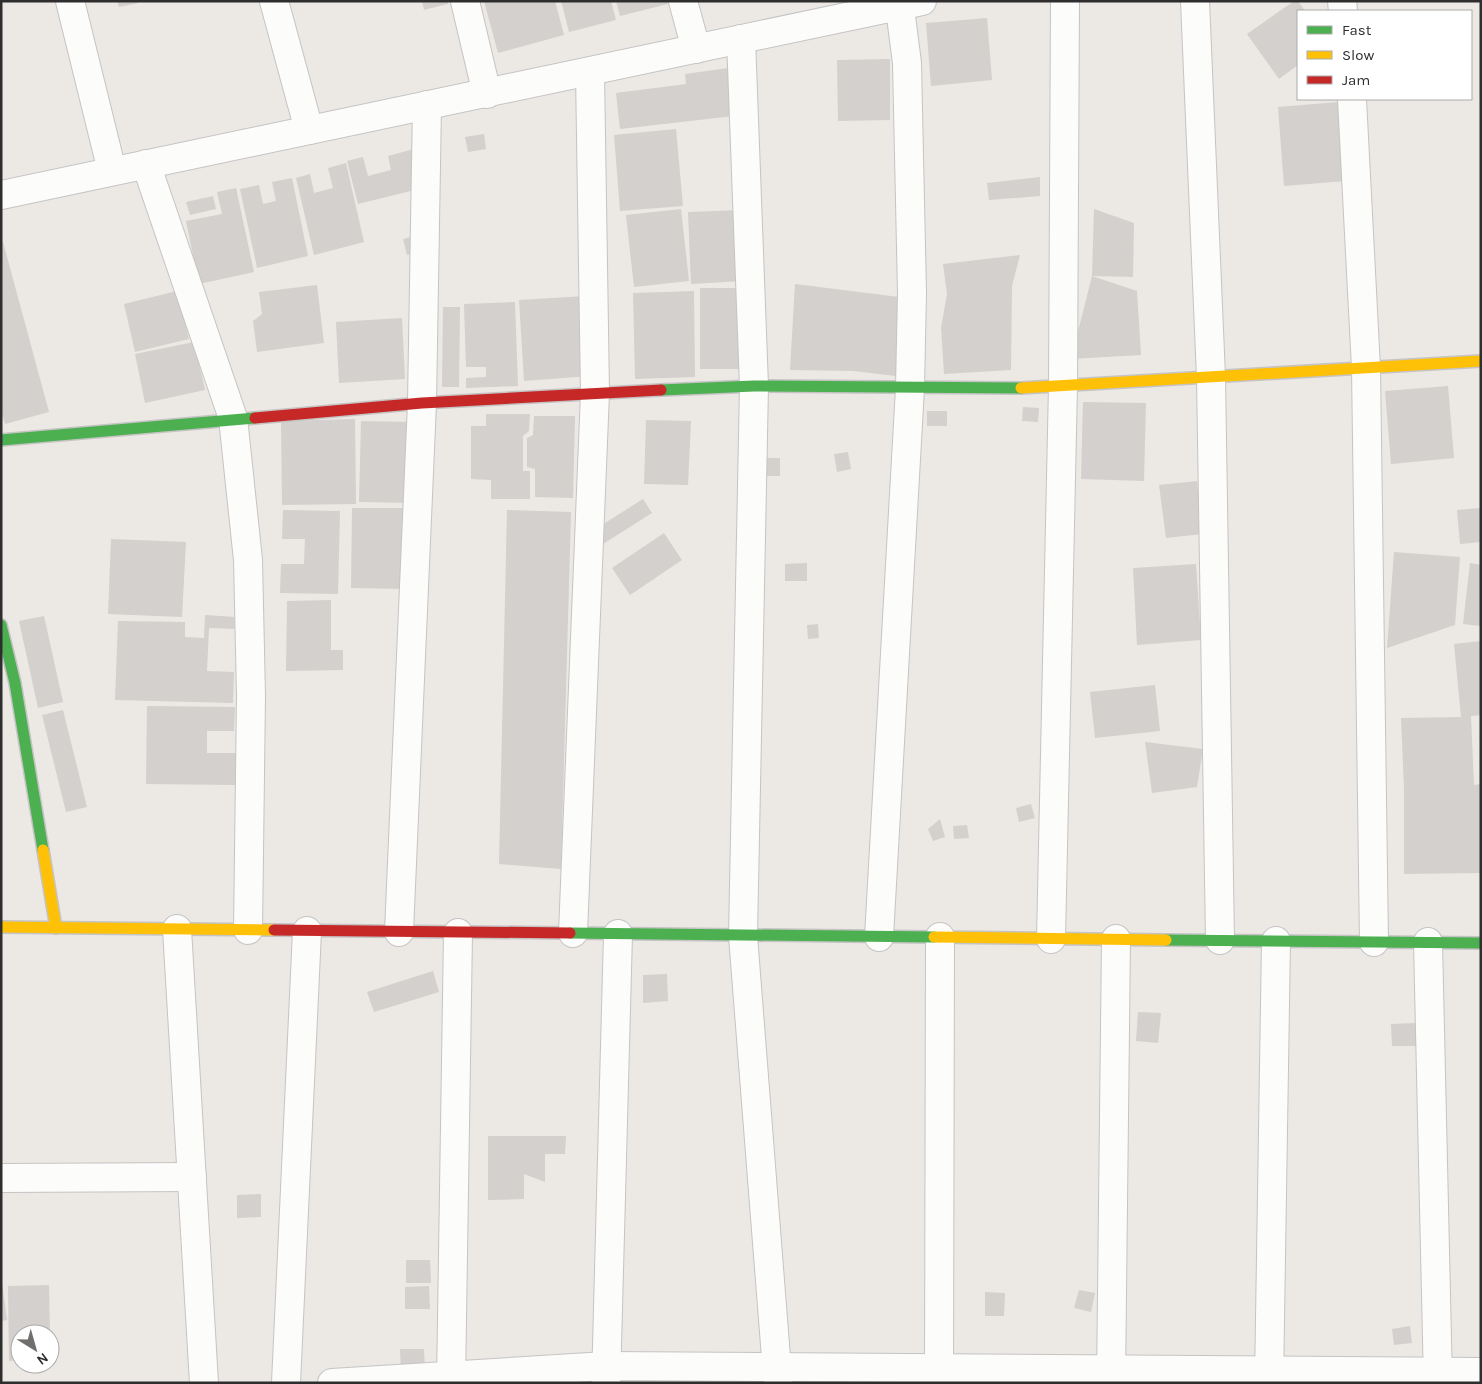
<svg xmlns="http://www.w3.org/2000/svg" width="1482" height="1384" viewBox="0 0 1482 1384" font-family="Karla,sans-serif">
	<rect width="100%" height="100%" fill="#ece8e4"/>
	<g fill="#d3d0cd">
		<path d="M117 1H138V3L119 7Z"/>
		<path d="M422 1H448V4L424 10Z"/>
		<path d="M484 1H555L564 35 498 53Z"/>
		<path d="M561 1H611L616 20 569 32Z"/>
		<path d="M616 1H667L668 4 620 16Z"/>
		<path d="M1294 1H1298L1305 11H1298V65L1279 79 1247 34Z"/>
		<path d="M987 18 992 80 931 86 926 23Z"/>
		<path d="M890 59V120L838 121 837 60Z"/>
		<path d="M728 68 734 116 620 129 616 93 686 84 685 74Z"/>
		<path d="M1339 102 1345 181 1284 186 1278 107Z"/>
		<path d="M676 129 683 206 620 211 614 135Z"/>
		<path d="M484 134 486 149 468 152 465 137Z"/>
		<path d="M414 149 423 188 358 204 347 161 363 157 368 176 391 170 388 156Z"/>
		<path d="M346 163 364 242 314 255 296 178 310 174 314 193 333 188 328 168Z"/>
		<path d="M1040 177V196L989 200 987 183Z"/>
		<path d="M292 178 308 256 257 268 240 189 259 185 263 204 276 201 272 182Z"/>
		<path d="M236 188 254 272 199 284 186 221 222 214 217 192Z"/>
		<path d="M213 196 216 209 190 215 186 202Z"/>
		<path d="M681 209 689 281 634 287 626 215Z"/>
		<path d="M1094 209 1134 223 1133 277 1092 276Z"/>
		<path d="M740 210 743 281 691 284 688 212Z"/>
		<path d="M420 235 423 251 407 255 403 239Z"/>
		<path d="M1 242H3L49 412 5 424 1 410Z"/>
		<path d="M1020 255 1012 286 1011 370 944 374 941 328 947 294 943 264Z"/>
		<path d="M1092 276 1137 291 1141 355 1071 359Z"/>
		<path d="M795 284 907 298 896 376 853 371 790 370Z"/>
		<path d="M317 285 324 343 257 352 253 321 262 314 259 292Z"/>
		<rect x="700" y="288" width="42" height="81"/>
		<path d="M177 291 189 339 135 352 124 304Z"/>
		<path d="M694 291 695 377 635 379 633 293Z"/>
		<path d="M586 296 590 376 524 381 519 300Z"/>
		<path d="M515 302 518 386 466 388V378L486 377V367H466L464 304Z"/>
		<path d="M443 307H460L459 387H442Z"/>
		<path d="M402 318 405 379 339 383 336 322Z"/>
		<path d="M194 342 205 390 145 403 135 354Z"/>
		<path d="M1448 386 1454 458 1391 464 1385 391Z"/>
		<path d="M1083 402 1146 403 1144 481 1081 479Z"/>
		<path d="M1023 407 1039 408 1038 422 1022 421Z"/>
		<rect x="927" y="411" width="20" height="15"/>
		<path d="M486 414H530L529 431 523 436V471H530V499H491V480L471 479V426H486Z"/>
		<path d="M534 416H575L573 498 535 497V469L527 467V438L533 435Z"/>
		<path d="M355 419 356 504 282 505 281 421Z"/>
		<path d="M646 420 691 421 688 485 644 484Z"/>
		<path d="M361 421 414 422 413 503 359 502Z"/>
		<path d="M848 452 851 469 837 472 834 454Z"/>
		<path d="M761 458H780V476H762Z"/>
		<path d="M1197 481 1202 534 1166 538 1159 485Z"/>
		<path d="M643 499 652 513 603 544 594 530Z"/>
		<path d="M352 508H407L406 589 351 588Z"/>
		<path d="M1481 508V542L1460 544 1457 510Z"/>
		<path d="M283 510 340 511 338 594 280 593 281 564H304L305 539H282Z"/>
		<path d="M507 510 571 512 561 869 499 864Z"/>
		<path d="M664 533 682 560 630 595 612 568Z"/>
		<path d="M111 539 186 542 182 617 108 614Z"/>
		<path d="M1394 552 1460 557 1455 625 1387 648Z"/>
		<path d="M807 563V581H785V564Z"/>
		<path d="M1470 563 1481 565V626L1463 624Z"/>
		<path d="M1196 564 1201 640 1137 645 1133 568Z"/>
		<path d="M331 600V650H343V670L286 671 287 601Z"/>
		<path d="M205 615 235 617 234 629 209 628 207 671 234 672 233 703 115 700 118 621 185 622V637L204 638Z"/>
		<path d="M44 616 63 702 38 708 19 621Z"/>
		<path d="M818 624 819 638 808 639 807 625Z"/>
		<path d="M1481 641V715L1471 716 1474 785 1481 784V873L1404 874V789L1401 718 1461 717 1454 644Z"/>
		<path d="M1155 685 1160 731 1095 738 1090 692Z"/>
		<path d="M147 706 235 707 234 731H207V753H236L235 785 146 784Z"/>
		<path d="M63 710 87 807 66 812 42 715Z"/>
		<path d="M1145 742 1203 749 1197 787 1152 793Z"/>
		<path d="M1031 804 1035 818 1019 822 1016 808Z"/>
		<path d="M940 819 945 837 933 841 928 829Z"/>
		<path d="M967 825 969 838 954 839 953 826Z"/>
		<path d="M433 971 439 992 374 1012 367 992Z"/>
		<path d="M667 974 668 1001 643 1003V975Z"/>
		<path d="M1138 1012 1161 1013 1158 1043 1136 1041Z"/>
		<path d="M1416 1023V1046H1392L1391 1024Z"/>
		<path d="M488 1136H566L565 1154H545V1182L524 1174V1199L488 1200Z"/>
		<path d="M261 1194V1217L237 1218V1195Z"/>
		<path d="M406 1260H430L431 1283H406Z"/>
		<path d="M1 1275 7 1320 1 1321Z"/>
		<path d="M49 1285 50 1334H20V1360L9 1361 8 1286Z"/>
		<path d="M429 1286 430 1309H405V1287Z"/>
		<path d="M1079 1290 1095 1293 1091 1312 1074 1308Z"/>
		<path d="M985 1292 1005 1293 1004 1316H985Z"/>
		<path d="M1410 1326 1412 1343 1394 1345 1392 1329Z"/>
		<path d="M400 1349H424L425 1371 401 1372Z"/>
	</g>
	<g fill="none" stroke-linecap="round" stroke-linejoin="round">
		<defs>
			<g id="street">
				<path d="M70 1 112 171"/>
				<path d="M274 1 309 130"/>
				<path d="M465 1 487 94"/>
				<path d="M683 1 696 49"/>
				<path d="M1195 1 1211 377 1220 940"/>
				<path d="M1342 1 1343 11"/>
				<path d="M741 39 754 386 743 936 778 1383"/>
				<path d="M1352 99 1366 368 1374 942"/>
				<path d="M146 164 233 418 248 560 251 696 248 930"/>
				<path d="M1 195 922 1"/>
				<path d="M177 929 204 1383"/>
				<path d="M399 932 422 403 427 105"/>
				<path d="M573 933 595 393 590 72"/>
				<path d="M879 937 910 388 912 293 907 63 899 1"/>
				<path d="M1051 939 1063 386 1065 1"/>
				<path d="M1428 942 1438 1383"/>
				<path d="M1 1178 192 1177"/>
				<path d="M286 1383 307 931"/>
				<path d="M332 1383 606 1366 1481 1372"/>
				<path d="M451 1383 458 933"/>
				<path d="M606 1383 618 934"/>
				<path d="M939 1383 940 937"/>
				<path d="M1111 1383 1116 939"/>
				<path d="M1269 1383 1276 941"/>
			</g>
			<g id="fast">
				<path d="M661 390 754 386 1021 388"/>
				<path d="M1 440 255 418"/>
				<path d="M1 625 15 683 43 850"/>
				<path d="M570 933 934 937"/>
				<path d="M1166 940 1481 943"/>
			</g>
			<g id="slow">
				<path d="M1021 388 1481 361"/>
				<path d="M43 850 56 928"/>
				<path d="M1 927 274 930"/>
				<path d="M934 937 1166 940"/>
			</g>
			<g id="jam">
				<path d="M255 418 422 403 661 390"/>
				<path d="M274 930 570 933"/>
			</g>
		</defs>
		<use href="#street" stroke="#c5c4c5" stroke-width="30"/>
		<use href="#fast" stroke="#c5c4c5" stroke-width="14"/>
		<use href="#slow" stroke="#c5c4c5" stroke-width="14"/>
		<use href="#jam" stroke="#c5c4c5" stroke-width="14"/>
		<use href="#street" stroke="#fcfcfb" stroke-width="28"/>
		<use href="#fast" stroke="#4caf50" stroke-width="11"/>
		<use href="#slow" stroke="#ffc107" stroke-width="11"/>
		<use href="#jam" stroke="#c62828" stroke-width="11"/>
	</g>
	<rect width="1482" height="1384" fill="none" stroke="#2e2e2e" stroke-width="5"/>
	<rect x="1297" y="10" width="175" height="90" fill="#ffffff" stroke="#ababab"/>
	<rect x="1307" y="26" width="25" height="8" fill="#4caf50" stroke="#ababab"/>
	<text x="1342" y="35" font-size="15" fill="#2e2e2e">Fast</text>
	<rect x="1307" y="51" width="25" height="8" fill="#ffc107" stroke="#ababab"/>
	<text x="1342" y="60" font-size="15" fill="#2e2e2e">Slow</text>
	<rect x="1307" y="76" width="25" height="8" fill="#c62828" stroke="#ababab"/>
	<text x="1342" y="85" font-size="15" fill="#2e2e2e">Jam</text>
	<g transform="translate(35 1349) rotate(143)"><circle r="24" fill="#ffffff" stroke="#ababab"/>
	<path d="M0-4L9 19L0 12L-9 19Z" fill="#706f6e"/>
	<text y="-8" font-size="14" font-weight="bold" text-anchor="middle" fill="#2e2e2e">N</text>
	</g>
</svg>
